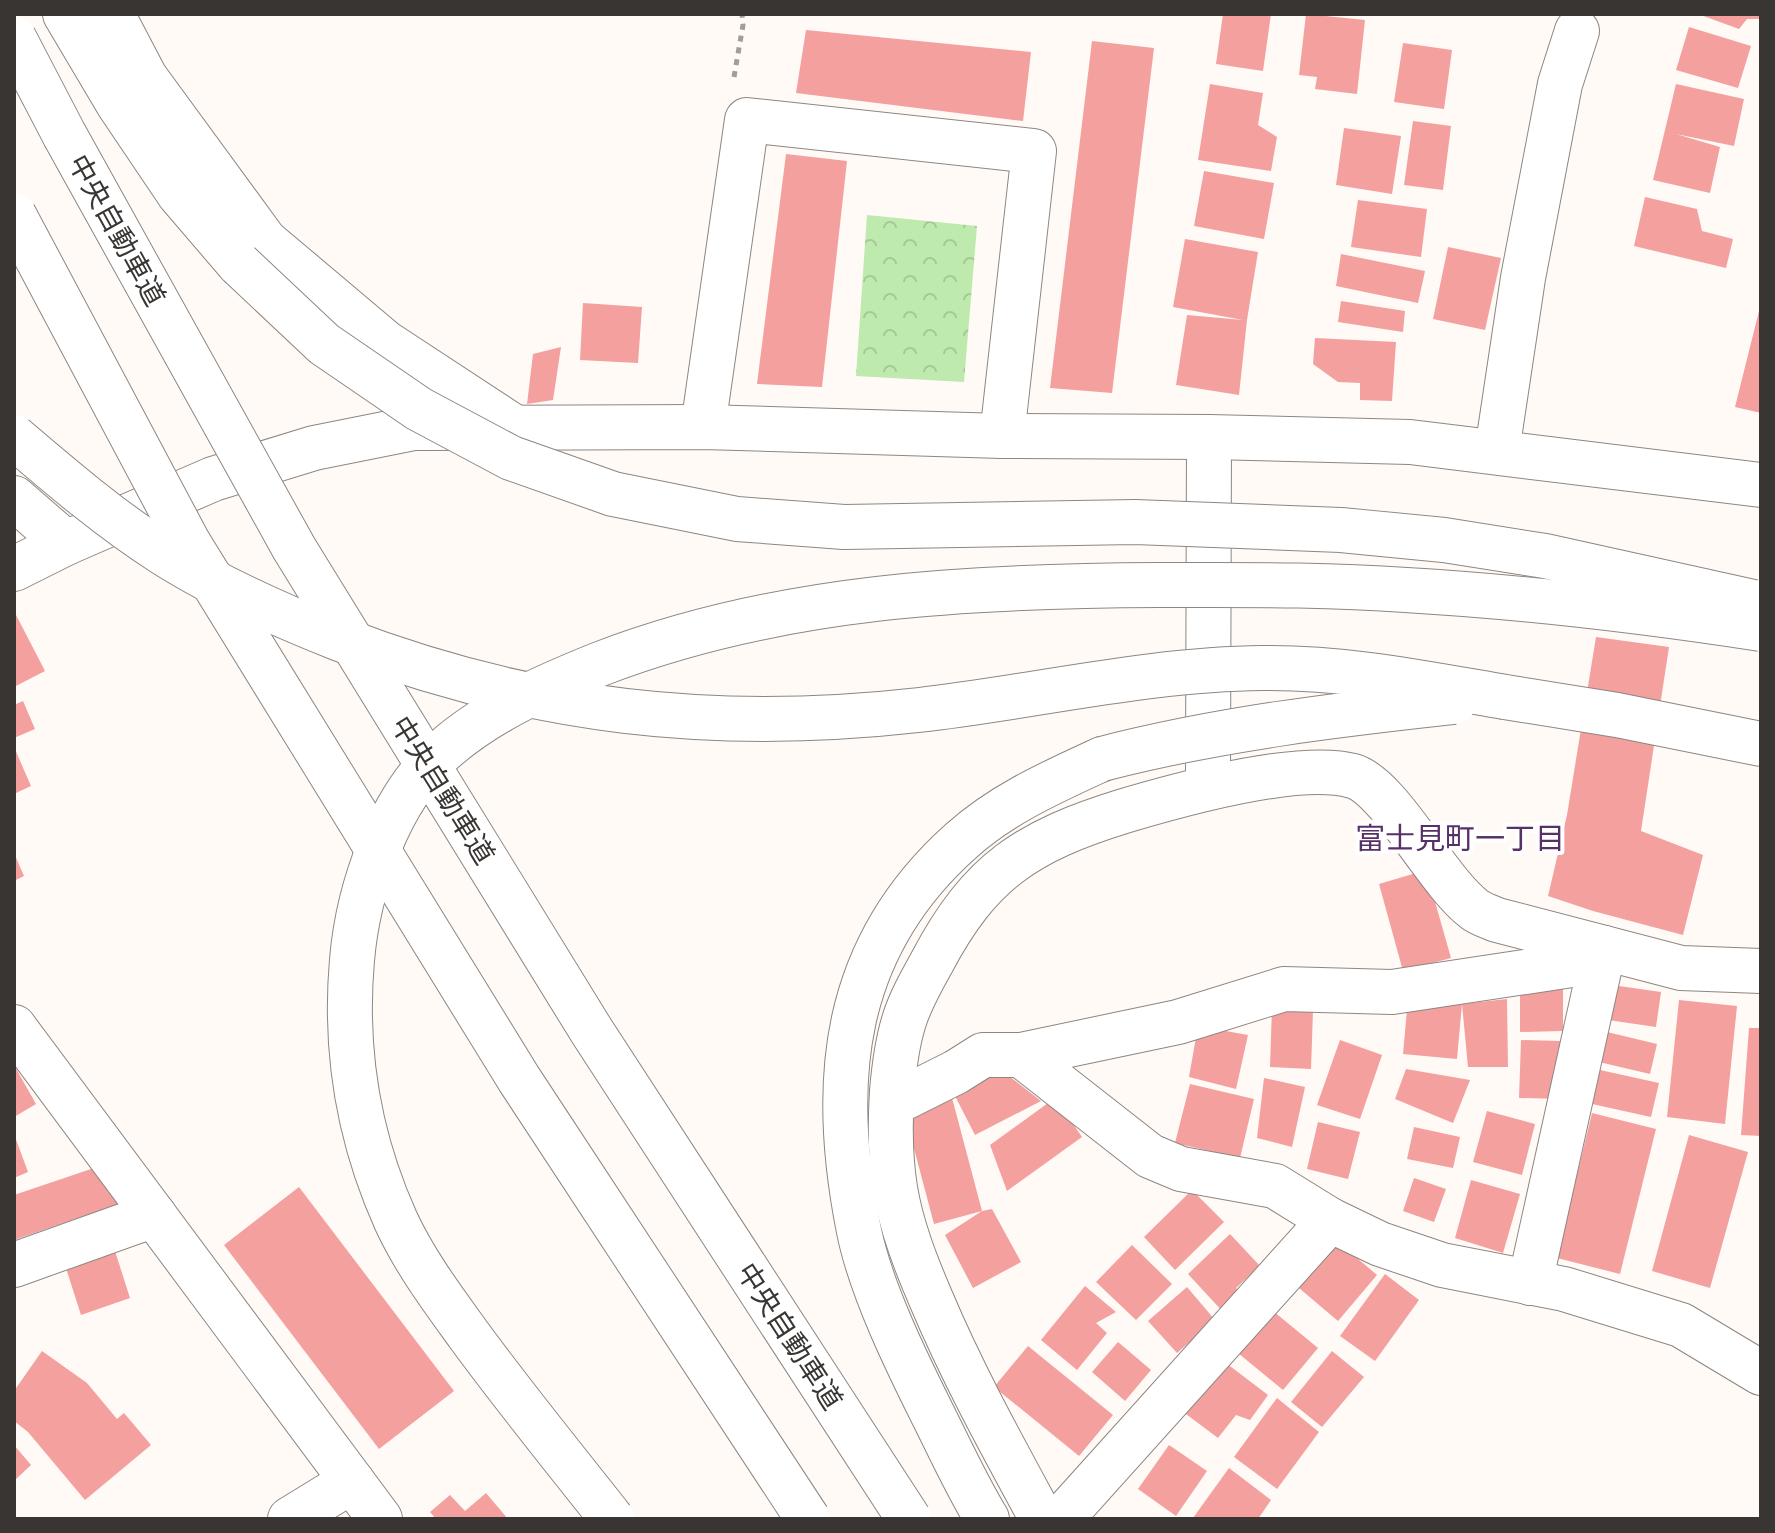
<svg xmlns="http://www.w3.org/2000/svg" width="1775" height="1533" viewBox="0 0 1775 1533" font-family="Mulish,'Noto Sans JP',sans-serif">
	<defs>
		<pattern id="park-crowns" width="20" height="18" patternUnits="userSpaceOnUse" patternTransform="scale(2)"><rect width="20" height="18" fill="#beeaad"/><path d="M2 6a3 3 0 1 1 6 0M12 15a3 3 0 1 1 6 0" fill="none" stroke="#a4c995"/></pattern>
	</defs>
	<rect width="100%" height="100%" fill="#fffaf6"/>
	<path fill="url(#park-crowns)" d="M867 215 977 226 964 382 856 376Z"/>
	<g fill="#f3a09f">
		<path d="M1223 14H1271L1263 71 1216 64Z"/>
		<path d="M1306 14 1365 20 1357 94 1315 89 1317 77 1299 75Z"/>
		<path d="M1698 14H1761V19H1747L1739 29Z"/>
		<path d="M1689 27 1751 46 1738 88 1676 70Z"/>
		<path d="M806 30 1031 52 1023 121 796 93Z"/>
		<path d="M1092 41 1154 48 1112 393 1050 388Z"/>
		<path d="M1403 43 1452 50 1444 109 1394 102Z"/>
		<path d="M1210 84 1263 93 1258 125 1277 137 1271 171 1198 160Z"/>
		<path d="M1676 84 1744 99 1734 146 1676 134 1720 147 1710 193 1653 180Z"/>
		<path d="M1413 121 1451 126 1443 190 1404 185Z"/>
		<path d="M1344 128 1401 136 1392 194 1336 185Z"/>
		<path d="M786 154 847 161 822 387 757 384Z"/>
		<path d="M1204 171 1274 183 1264 239 1194 226Z"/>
		<path d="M1645 197 1697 209 1702 231 1733 239 1726 268 1634 246Z"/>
		<path d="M1358 200 1427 209 1421 257 1351 247Z"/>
		<path d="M1185 239 1258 252 1247 320 1239 395 1176 385 1187 315 1243 320 1173 307Z"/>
		<path d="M1448 247 1501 258 1485 330 1433 319Z"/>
		<path d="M1341 254 1425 271 1418 303 1336 286Z"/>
		<path d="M1341 301 1405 311 1403 332 1338 322Z"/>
		<path d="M583 303 642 307 638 363 580 360Z"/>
		<path d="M1760 307H1761V413L1735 407Z"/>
		<path d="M1315 338 1396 342 1392 401 1360 400V383L1338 382 1313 364Z"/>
		<path d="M561 347 553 400 527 404 533 354Z"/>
		<path d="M14 611 45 671 14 687Z"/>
		<path d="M1596 637 1669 647 1641 831 1703 855 1683 935 1593 911 1548 896 1567 815Z"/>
		<path d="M23 701 35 729 14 738V705Z"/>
		<path d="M14 747 31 786 14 794Z"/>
		<path d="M14 853 24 876 14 881Z"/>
		<path d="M1426 870 1451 958 1403 971 1379 884Z"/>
		<path d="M1520 979H1563V1031L1520 1032Z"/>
		<path d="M1612 985 1661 992 1656 1027 1608 1020Z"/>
		<path d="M1408 999 1462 1004 1507 999 1508 1067H1468L1462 1004 1457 1059 1403 1054Z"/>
		<path d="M1679 1000 1737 1006 1725 1124 1667 1117Z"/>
		<path d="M1272 1008 1313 1010 1311 1069 1270 1067Z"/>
		<path d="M1198 1026 1248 1035 1236 1089 1189 1077Z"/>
		<path d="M1749 1028H1761V1136L1741 1135Z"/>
		<path d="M1607 1032 1657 1044 1650 1074 1599 1062Z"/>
		<path d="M1340 1040 1382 1055 1360 1119 1317 1105Z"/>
		<path d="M1521 1040 1561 1041 1560 1099 1519 1098Z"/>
		<path d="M14 1065 36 1104 14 1117Z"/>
		<path d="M1000 1069 1041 1101 975 1135 955 1096Z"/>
		<path d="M1406 1069 1470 1080 1453 1123 1395 1099Z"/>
		<path d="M1600 1070 1659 1083 1651 1117 1592 1104Z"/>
		<path d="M1264 1078 1305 1087 1292 1147 1257 1138Z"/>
		<path d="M1190 1084 1254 1099 1240 1158 1175 1143Z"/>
		<path d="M951 1094 982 1211 934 1224 903 1107Z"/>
		<path d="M1055 1098 1082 1137 1007 1191 990 1145Z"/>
		<path d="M1487 1111 1535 1124 1522 1175 1473 1162Z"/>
		<path d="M1592 1113 1656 1129 1620 1274 1557 1258Z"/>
		<path d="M1318 1122 1360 1132 1348 1179 1307 1169Z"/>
		<path d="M1414 1127 1460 1137 1453 1168 1407 1159Z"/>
		<path d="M14 1134 28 1172 14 1178Z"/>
		<path d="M1689 1135 1748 1152 1710 1288 1652 1271Z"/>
		<path d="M94 1168 118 1204 14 1240V1195Z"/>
		<path d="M1414 1178 1446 1189 1434 1222 1403 1211Z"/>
		<path d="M1471 1180 1520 1194 1503 1253 1455 1238Z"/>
		<path d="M299 1187 454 1391 379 1449 224 1245Z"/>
		<path d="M1192 1190 1224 1222 1175 1270 1144 1237Z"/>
		<path d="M992 1209 1021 1262 973 1288 945 1235 982 1211Z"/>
		<path d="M1230 1234 1260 1266 1236 1288 1243 1296 1225 1314 1188 1274Z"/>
		<path d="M1338 1242 1377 1275 1338 1321 1299 1288Z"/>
		<path d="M1132 1245 1172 1284 1136 1320 1096 1282Z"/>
		<path d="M114 1248 130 1298 81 1315 65 1265Z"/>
		<path d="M1385 1274 1419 1300 1375 1361 1340 1336Z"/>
		<path d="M1085 1286 1116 1312 1096 1323 1107 1333 1077 1370 1041 1340Z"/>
		<path d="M1187 1287 1215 1320 1177 1353 1148 1321Z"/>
		<path d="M1273 1311 1318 1348 1283 1390 1238 1353Z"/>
		<path d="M1118 1342 1151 1370 1125 1401 1092 1372Z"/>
		<path d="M1028 1346 1113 1415 1079 1456 994 1387Z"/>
		<path d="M42 1351 87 1383 117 1419 124 1413 151 1445 85 1500 28 1432 14 1421V1391Z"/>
		<path d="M1332 1351 1364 1377 1322 1427 1291 1402Z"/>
		<path d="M1222 1360 1268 1395 1250 1420 1236 1415 1218 1438 1182 1411Z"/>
		<path d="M1277 1398 1319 1432 1277 1489 1234 1457Z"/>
		<path d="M14 1445 31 1465 14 1481Z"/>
		<path d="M1169 1445 1207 1471 1176 1516 1138 1489Z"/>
		<path d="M1229 1468 1271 1500 1258 1519H1194L1193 1518Z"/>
		<path d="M486 1493 508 1519H436L430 1512 450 1495 465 1511Z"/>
	</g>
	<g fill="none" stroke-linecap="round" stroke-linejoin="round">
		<defs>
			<g id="minor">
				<path d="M112 14 145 77 265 241 386 343 514 427"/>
				<path d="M703 427 747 120 1034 151 1002 436"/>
				<path d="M1497 451 1523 278 1560 84 1577 31"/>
				<path d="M14 498 66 543"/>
				<path d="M14 569 66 543 213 479 314 448 414 428 703 427 1002 436 1209 437 1410 442 1761 485"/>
				<path d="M1208 775 1209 437"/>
				<path d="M14 1027 380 1519"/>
				<path d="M1021 1055 1178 1022 1284 989 1392 992 1578 964 1604 948"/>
				<path d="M892 1104 956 1072 983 1055H1021L1150 1156 1181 1169 1275 1186 1330 1220 1380 1244 1442 1265 1564 1289 1681 1325 1761 1373"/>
				<path d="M14 1265 154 1215"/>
				<path d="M1530 1283 1604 948"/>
				<path d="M290 1519 352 1481"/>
				<path d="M1042 1519C1003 1447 963 1375 931 1299 916 1264 901 1226 895 1188 890 1157 890 1123 892 1091 894 1068 897 1043 904 1021 910 1001 922 980 932 962 980 871 1027 841 1124 811 1178 795 1299 761 1353 776 1390 787 1437 881 1474 909 1480 914 1490 917 1497 920L1681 968 1761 971"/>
				<path d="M1061 1519 1330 1220"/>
			</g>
			<g id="highway">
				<path d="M65 14 119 105 179 194 239 264"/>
				<path d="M1505 697 1617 715 1761 744"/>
				<path d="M987 1519C967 1486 951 1451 934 1417 907 1363 871 1290 859 1231 829 1082 841 948 961 841 1002 804 1052 782 1102 759"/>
			</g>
		</defs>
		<use href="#minor" stroke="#8e8680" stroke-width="46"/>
		<use href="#highway" stroke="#8e8680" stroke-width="46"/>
		<path stroke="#a19d9a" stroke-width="5" stroke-dasharray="6 6" stroke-linecap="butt" d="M734 77 743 25 742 14"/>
		<use href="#minor" stroke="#fff" stroke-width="44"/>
		<use href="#highway" stroke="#fff" stroke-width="44"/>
		<defs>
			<g id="highway-bridge">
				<path d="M14 38 64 134 294 548 591 1030 909 1519"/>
				<path d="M14 215 188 542 519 1079 808 1519"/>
				<path d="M239 264 324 344 419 409 511 458 613 494 737 519 844 527 1135 522 1341 530 1444 540 1545 556 1753 602"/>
				<path d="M14 437C62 478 110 519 163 553 218 588 279 615 340 639 533 713 714 733 919 710 1033 697 1148 669 1263 668 1345 667 1424 683 1505 697"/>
				<path d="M1102 759C1218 729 1335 715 1454 702"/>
				<path d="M612 1519C564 1458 514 1397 468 1334 442 1298 415 1262 396 1221 359 1139 344 1050 352 960 358 889 389 798 444 750 488 711 545 686 600 664 779 595 970 586 1160 585 1242 585 1324 584 1406 590 1525 597 1643 611 1761 629"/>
			</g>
		</defs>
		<use href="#highway-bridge" stroke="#8e8680" stroke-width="46" stroke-linecap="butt"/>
		<use href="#highway-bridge" stroke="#fff" stroke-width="44"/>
	</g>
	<g text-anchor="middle" stroke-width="8" stroke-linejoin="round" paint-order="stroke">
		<g font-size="28" fill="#383533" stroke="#fff">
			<text transform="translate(117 230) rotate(61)" y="10">中央自動車道</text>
			<text transform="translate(443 790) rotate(58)" y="10">中央自動車道</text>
			<text transform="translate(790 1336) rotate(57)" y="10">中央自動車道</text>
		</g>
		<g font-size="30" fill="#573068" stroke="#fff">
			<text x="1460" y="849">富士見町一丁目</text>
		</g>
	</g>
	<rect width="1775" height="1533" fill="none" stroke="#383533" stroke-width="32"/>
</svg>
